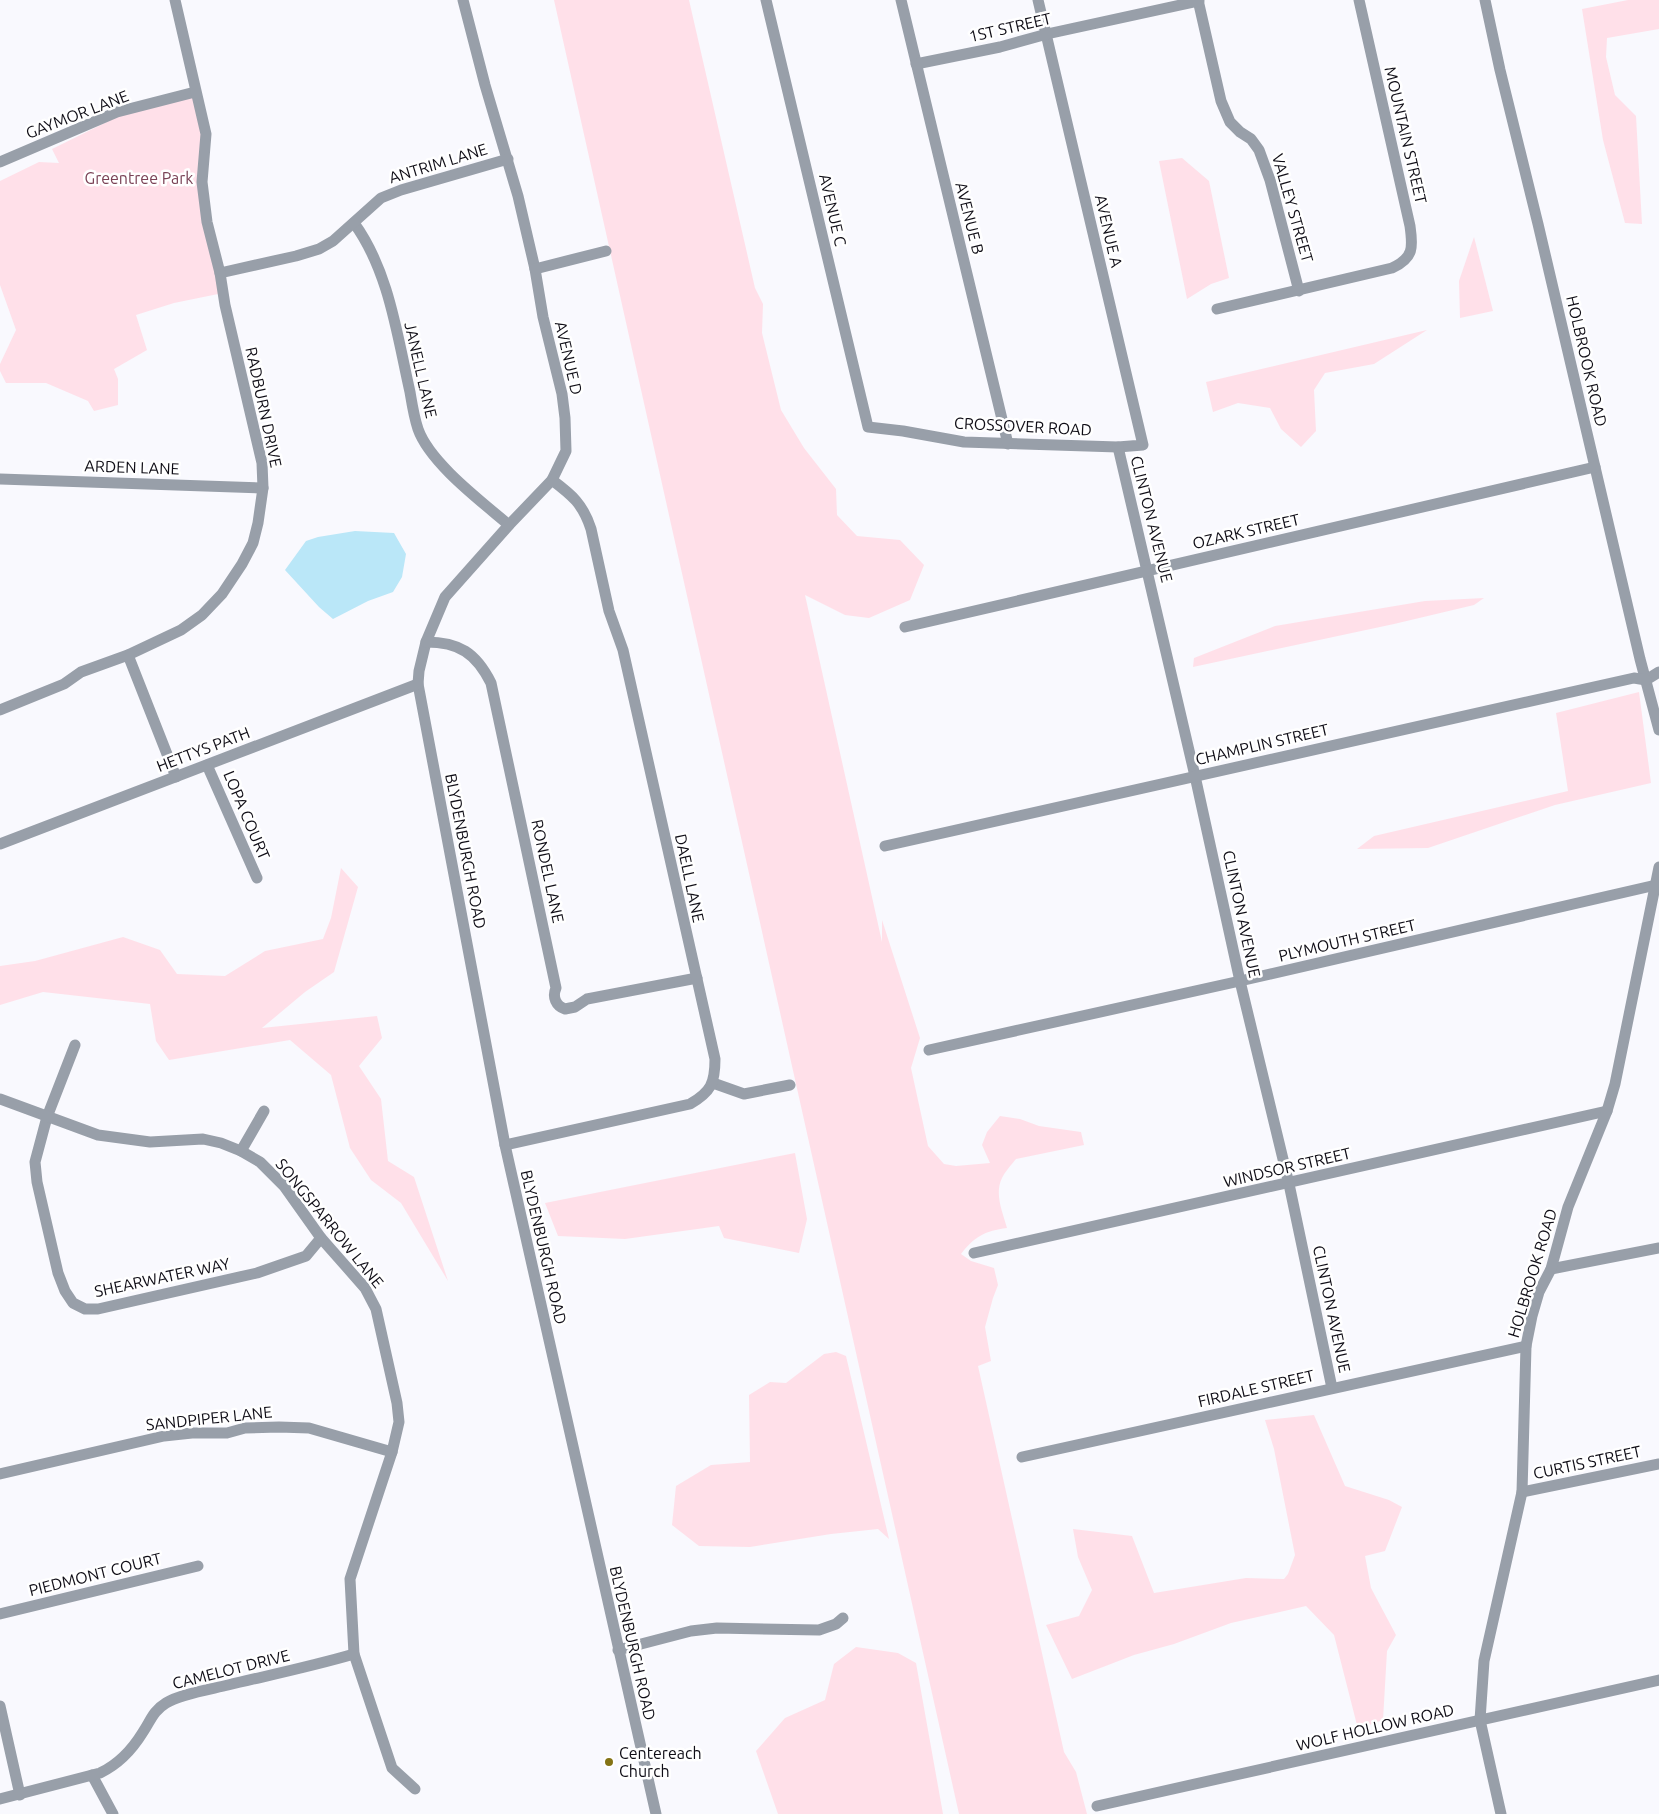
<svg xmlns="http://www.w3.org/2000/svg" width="1659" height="1814" viewBox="0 0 1659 1814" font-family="Ubuntu,sans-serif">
	<rect width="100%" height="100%" fill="#f9f9fe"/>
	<g fill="#ffe0e9">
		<path d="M554 0H689L755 288 763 304 762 333 781 410 804 448 836 489 837 515 857 536 900 540 924 565 910 600 869 618 845 615 805 595 882 942V920L920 1038 911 1068 928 1146 944 1164 956 1166 990 1163 982 1145 987 1132 1000 1116 1020 1119 1039 1126 1081 1132 1084 1145 1016 1159C1011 1165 1005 1172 1002 1178 994 1194 1003 1213 1007 1228 985 1231 975 1236 961 1254L971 1261 994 1268 998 1285 993 1298 985 1327 991 1361 978 1366 1064 1752 1076 1772 1087 1814H959Z"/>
		<path d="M1628 0H1659V29L1607 38 1606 57 1615 95 1636 116 1642 224 1625 223 1603 140 1582 9Z"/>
		<path d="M193 96 206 134 202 183 223 293 174 303 136 315 147 350 114 369 118 379V405L94 411 88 401 46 383H6L0 371V364L16 330 0 285V181L39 162 59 163 52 149 117 117Z"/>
		<path d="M1182 158 1209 181 1229 278 1211 284 1187 299 1159 161Z"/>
		<path d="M1474 237 1493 311 1460 318 1459 281Z"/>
		<path d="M1427 330 1374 364 1325 373 1314 390 1316 431 1301 447 1281 429 1270 408 1238 403 1213 412 1206 382Z"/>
		<path d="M1484 598 1474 605 1394 624 1193 667 1194 658 1275 626 1425 601Z"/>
		<path d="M1639 692 1651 783 1555 805 1428 848 1357 849 1374 836 1568 791 1556 713Z"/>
		<path d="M341 868 358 887 334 972 305 992 262 1028 377 1016 382 1038 359 1066 381 1099 388 1161 414 1177 448 1281 401 1203 371 1180 350 1148 331 1075 290 1040 169 1060 156 1041 150 1004 43 992 0 1005V966L35 961 123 937 160 950 177 974 225 976 265 951 323 939 331 918Z"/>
		<path d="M795 1153 807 1219 799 1253 724 1238 719 1226 625 1239 558 1236 545 1203Z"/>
		<path d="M836 1352 846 1356 889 1539 878 1529 831 1534 750 1547 699 1546 672 1525 676 1486 711 1465 750 1462 749 1395 770 1382 786 1383 824 1354Z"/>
		<path d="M1314 1415 1345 1486 1389 1500 1402 1507 1385 1551 1365 1556 1371 1588 1396 1635 1387 1651 1383 1720 1358 1729 1334 1635 1306 1606 1231 1623 1174 1644 1134 1655 1072 1679 1046 1625 1079 1616 1092 1590 1078 1557 1073 1529 1132 1536 1154 1593 1246 1578 1284 1579 1288 1574 1295 1555 1274 1449 1265 1420Z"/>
		<path d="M856 1647 898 1653 916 1663 943 1814H778L756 1751 785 1718 825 1700 834 1664Z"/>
	</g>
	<path fill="#bae7f8" d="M355 531 394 533 406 554 402 577 393 592 368 601 333 619 319 607 285 570 306 541 318 537Z"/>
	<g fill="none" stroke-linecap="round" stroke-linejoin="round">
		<g stroke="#989fa9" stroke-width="11">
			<path d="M463 0 485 85 518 196 535 269 543 317 562 394 565 418 566 451 552 480 509 525 445 597 426 642 419 671 418 684 505 1145 656 1814"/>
			<path d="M766 0 868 427 903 431 964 442 1118 447 1143 445 1038 0"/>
			<path d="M901 0 1008 444"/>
			<path d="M1198 0 1221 101 1230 122 1240 132 1251 139 1259 150 1270 180 1299 291"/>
			<path d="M1485 0 1500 70 1538 224 1640 659 1659 730"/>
			<path d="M916 64 1000 47 1047 34 1199 1"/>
			<path d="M0 162 117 112 195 92"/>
			<path d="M354 223C389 271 397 335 410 392 412 404 414 417 418 429 430 463 481 501 509 525"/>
			<path d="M535 269 606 251"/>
			<path d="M220 273 296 256 319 249 333 241 381 198 401 190 508 159"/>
			<path d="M1217 309 1392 268C1414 258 1413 247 1410 226L1359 0"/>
			<path d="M1118 447 1195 776 1240 981 1289 1184 1332 1388"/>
			<path d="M0 479 263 488"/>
			<path d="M905 627 1595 467"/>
			<path d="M426 642C459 642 476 653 491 683L556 988C552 997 556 1006 565 1009L575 1007 587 999 697 978"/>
			<path d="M128 655 176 777"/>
			<path d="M1646 680 1659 672"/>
			<path d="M0 710 64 684 81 672 128 655 181 630 202 615 222 594 242 564 253 543 258 523 263 488 262 463 225 305 220 273 207 222 202 182 206 134 175 0"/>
			<path d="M207 765 257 878"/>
			<path d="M0 844 418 684"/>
			<path d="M885 846 1634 678 1646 680"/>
			<path d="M75 1045 47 1117 35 1162 37 1182 58 1273 65 1291 73 1303 85 1309H98L257 1273 306 1256 321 1238"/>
			<path d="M929 1050 1240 981 1656 885"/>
			<path d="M713 1083 744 1094 790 1085"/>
			<path d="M0 1099 98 1135 150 1142 203 1139 221 1143 241 1151 260 1162 284 1186 321 1238 365 1288 376 1309 397 1403 399 1422 392 1452 350 1579 354 1654 392 1768 415 1789"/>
			<path d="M505 1145 690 1104C711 1092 715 1083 715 1059L623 650 609 611 591 529C583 504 572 495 552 480"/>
			<path d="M241 1151 264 1111"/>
			<path d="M974 1253 1607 1111"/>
			<path d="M1551 1269 1659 1248"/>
			<path d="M1022 1457 1526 1346"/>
			<path d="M0 1474 164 1436 192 1433H227L245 1428 279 1427 309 1428 392 1452"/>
			<path d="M1522 1492 1659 1464"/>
			<path d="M0 1614 198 1566"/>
			<path d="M618 1650 691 1631 717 1628 819 1630 836 1624 843 1618"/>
			<path d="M0 1706 20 1795"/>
			<path d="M92 1775 113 1814"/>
			<path d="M0 1799 100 1773C119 1764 132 1750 143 1732 151 1720 153 1711 166 1703 180 1694 212 1689 228 1685 270 1675 313 1666 354 1654"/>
			<path d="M1097 1806 1659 1680"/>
			<path d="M1501 1814 1480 1720 1484 1661 1522 1492 1526 1346 1532 1316 1539 1292 1551 1269 1568 1207 1607 1111 1615 1084 1659 867"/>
		</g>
	</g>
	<circle fill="#847315" stroke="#fff" stroke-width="2" cx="609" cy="1762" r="5"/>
	<g text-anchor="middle" stroke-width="5" stroke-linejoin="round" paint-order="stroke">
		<g font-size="16" fill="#0f0d16" stroke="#fff">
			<text transform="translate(1010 27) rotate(-13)" y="6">1ST STREET</text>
			<text transform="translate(77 114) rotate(-21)" y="6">GAYMOR LANE</text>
			<text transform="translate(1406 135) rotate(77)" y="6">MOUNTAIN STREET</text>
			<text transform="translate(438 163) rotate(-17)" y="6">ANTRIM LANE</text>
			<text transform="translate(1293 208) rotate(74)" y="6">VALLEY STREET</text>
			<text transform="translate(833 210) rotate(77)" y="6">AVENUE C</text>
			<text transform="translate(970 218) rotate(76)" y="6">AVENUE B</text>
			<text transform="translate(1109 231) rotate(77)" y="6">AVENUE A</text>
			<text transform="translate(569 358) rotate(77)" y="6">AVENUE D</text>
			<text transform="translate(1587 361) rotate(77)" y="6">HOLBROOK ROAD</text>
			<text transform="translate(421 370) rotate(77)" y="6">JANELL LANE</text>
			<text transform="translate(264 407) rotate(78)" y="6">RADBURN DRIVE</text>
			<text transform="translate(1023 426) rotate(3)" y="6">CROSSOVER ROAD</text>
			<text transform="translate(132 467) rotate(2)" y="6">ARDEN LANE</text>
			<text transform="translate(1152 519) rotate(76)" y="6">CLINTON AVENUE</text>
			<text transform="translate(1246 531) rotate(-13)" y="6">OZARK STREET</text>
			<text transform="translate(1262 744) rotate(-13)" y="6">CHAMPLIN STREET</text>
			<text transform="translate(203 749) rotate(-21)" y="6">HETTYS PATH</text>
			<text transform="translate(247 815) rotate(67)" y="6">LOPA COURT</text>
			<text transform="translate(466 851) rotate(79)" y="6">BLYDENBURGH ROAD</text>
			<text transform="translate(548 871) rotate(78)" y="6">RONDEL LANE</text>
			<text transform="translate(690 878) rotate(78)" y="6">DAELL LANE</text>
			<text transform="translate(1242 914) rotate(78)" y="6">CLINTON AVENUE</text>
			<text transform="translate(1347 940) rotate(-13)" y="6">PLYMOUTH STREET</text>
			<text transform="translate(1287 1167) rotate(-13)" y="6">WINDSOR STREET</text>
			<text transform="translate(330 1223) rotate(51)" y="6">SONGSPARROW LANE</text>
			<text transform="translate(544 1247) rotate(77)" y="6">BLYDENBURGH ROAD</text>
			<text transform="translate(1532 1273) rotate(-73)" y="6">HOLBROOK ROAD</text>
			<text transform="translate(162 1277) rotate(-12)" y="6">SHEARWATER WAY</text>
			<text transform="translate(1332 1309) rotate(78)" y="6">CLINTON AVENUE</text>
			<text transform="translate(1256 1388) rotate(-13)" y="6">FIRDALE STREET</text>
			<text transform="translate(209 1418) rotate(-6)" y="6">SANDPIPER LANE</text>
			<text transform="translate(1587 1462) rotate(-12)" y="6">CURTIS STREET</text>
			<text transform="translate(95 1574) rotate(-14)" y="6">PIEDMONT COURT</text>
			<text transform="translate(633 1643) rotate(77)" y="6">BLYDENBURGH ROAD</text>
			<text transform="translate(231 1669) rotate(-14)" y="6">CAMELOT DRIVE</text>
			<text transform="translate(1375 1727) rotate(-13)" y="6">WOLF HOLLOW ROAD</text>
		</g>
		<g font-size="16" fill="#7a4256" stroke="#fff">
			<text x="139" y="184">Greentree Park</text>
		</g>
		<g font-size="16" fill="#0f0d16" stroke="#fff" text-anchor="start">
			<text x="619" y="1759">Centereach<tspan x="619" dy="18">Church</tspan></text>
		</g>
	</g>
</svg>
